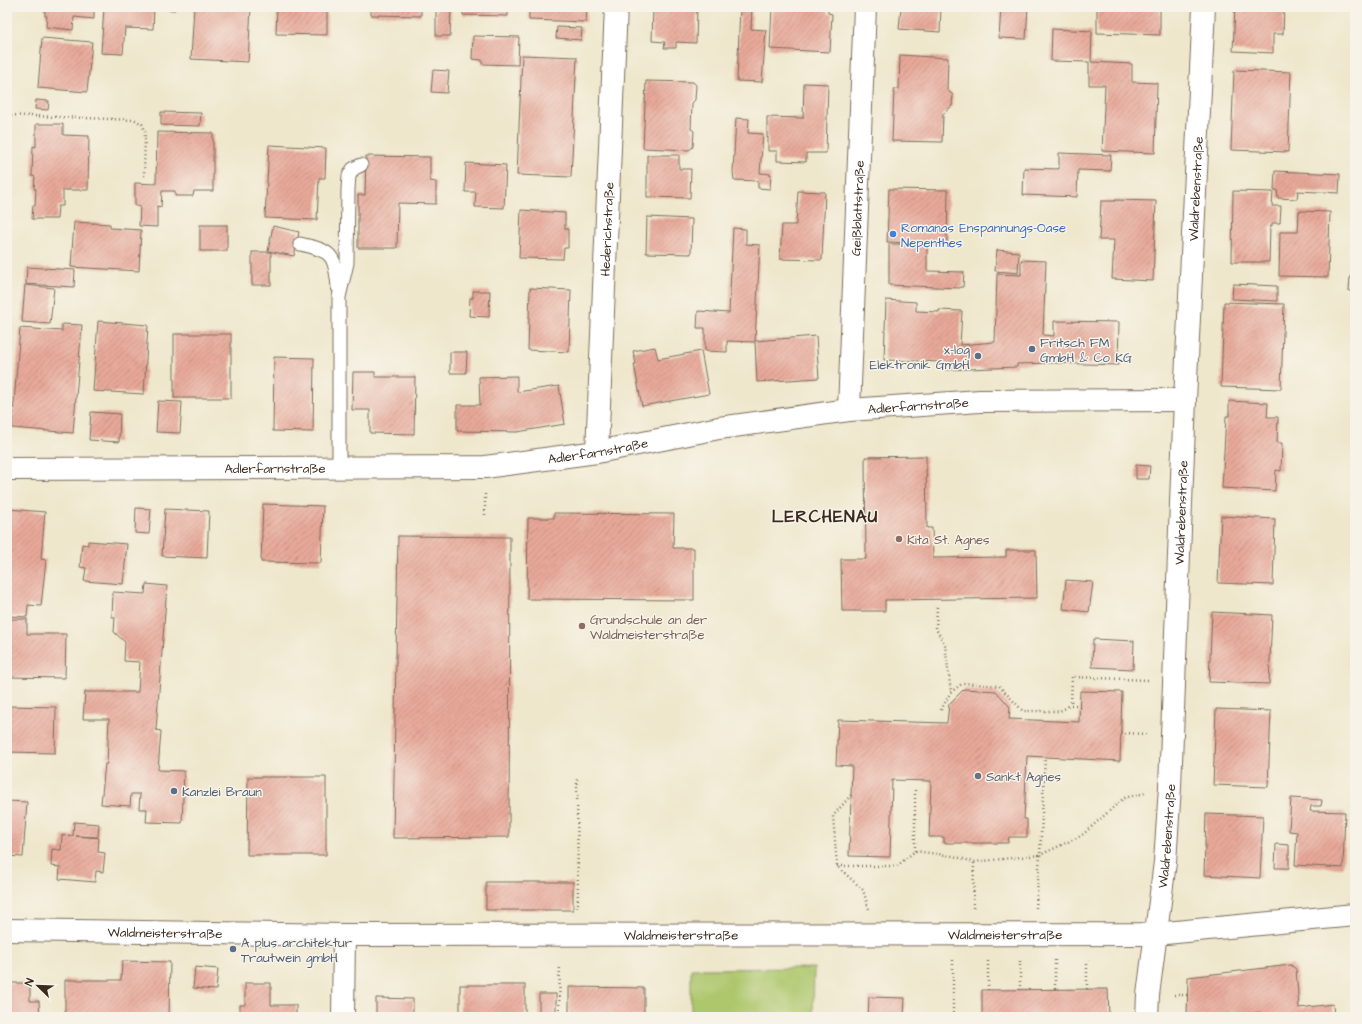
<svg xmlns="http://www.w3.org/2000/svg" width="1362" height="1024" viewBox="0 0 1362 1024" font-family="'Architects Daughter',sans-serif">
	<defs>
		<pattern id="building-hatch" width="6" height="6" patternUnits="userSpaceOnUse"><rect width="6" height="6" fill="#e8a99a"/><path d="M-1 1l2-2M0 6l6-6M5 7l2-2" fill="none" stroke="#bd8a7d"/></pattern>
	</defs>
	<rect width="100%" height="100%" fill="#f7f3e8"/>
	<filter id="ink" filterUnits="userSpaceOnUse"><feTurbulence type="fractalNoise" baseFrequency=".025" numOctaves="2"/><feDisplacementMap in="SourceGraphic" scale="8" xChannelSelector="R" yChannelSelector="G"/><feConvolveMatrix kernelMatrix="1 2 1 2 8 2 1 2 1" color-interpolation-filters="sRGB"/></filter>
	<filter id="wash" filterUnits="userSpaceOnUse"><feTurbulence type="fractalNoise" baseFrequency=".012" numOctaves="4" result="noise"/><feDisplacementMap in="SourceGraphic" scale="16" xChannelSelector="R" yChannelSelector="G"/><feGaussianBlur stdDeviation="0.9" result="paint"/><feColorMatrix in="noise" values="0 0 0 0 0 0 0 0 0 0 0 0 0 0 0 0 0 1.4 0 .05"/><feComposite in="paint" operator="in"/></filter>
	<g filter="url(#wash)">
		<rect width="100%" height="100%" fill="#efe7cc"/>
		<path fill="#aec76d" stroke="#747846" d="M814 968 813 1017H691V969Z"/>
		<g id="blocks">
			<g fill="url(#building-hatch)">
				<path d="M45 7H94V19L74 17 73 30 46 27 47 16H45Z"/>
				<path d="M104 7H175V10L154 9 153 29 125 28 123 54 101 53Z"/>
				<path d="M194 7H251L248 62 191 59Z"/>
				<path d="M277 7H327V35L276 34Z"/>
				<path d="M371 7H421V16L371 15Z"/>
				<path d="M436 7H451L450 36H436Z"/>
				<path d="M463 7H508V16L463 15Z"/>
				<path d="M529 7H587L586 22 529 20Z"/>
				<path d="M653 7H697L696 43 676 42V48H664L665 42 652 41Z"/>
				<path d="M740 7H752L751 29 766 30 762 82 737 81Z"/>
				<path d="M772 7H828V13L832 14 830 52 770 49Z"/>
				<path d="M901 7H941L940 32 899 29Z"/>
				<path d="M1001 7H1028L1026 39 999 38Z"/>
				<path d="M1097 7H1160V35L1097 33Z"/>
				<path d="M1235 7H1284L1283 34H1273V53L1233 51Z"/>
				<path d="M1314 7H1355V10L1314 9Z"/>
				<path d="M557 27 582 28 581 40 556 38Z"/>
				<path d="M1052 29 1092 31 1091 62 1132 64V82L1157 83 1155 153 1102 151 1105 85H1089V62L1051 61Z"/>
				<path d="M473 36 519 37 518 65 482 64V60L472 59Z"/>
				<path d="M42 38 92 42 87 92 38 88Z"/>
				<path d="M522 55 577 57 571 177 517 175Z"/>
				<path d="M900 55 948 58 947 90 953 95 952 106 943 114 942 142 892 141 894 89H899Z"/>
				<path d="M433 70 449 71 447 93 431 92Z"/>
				<path d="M1234 70 1291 72 1288 152 1231 150Z"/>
				<path d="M646 81 693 82 696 85 695 100 692 103 691 129 694 131 693 147 689 150 643 148Z"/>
				<path d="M804 83 828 84 826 153H806V162L777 161V151H768V137L767 138V117L803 118Z"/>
				<path d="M36 100 49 101 48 110 35 109Z"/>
				<path d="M161 112 201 113 200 126 161 125Z"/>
				<path d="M736 118 749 119 748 133 763 134 760 173 771 174 770 189 758 188V181L734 180 733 172Z"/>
				<path d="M36 124H63V135L89 136 88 190H63V206H58L57 219H32L33 205 35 206 36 189H34L35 177 32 176 33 146 36 147Z"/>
				<path d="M157 132 213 133V191H194L193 196H175V191H162L161 207 157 206V227L139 226 140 206H135V183L156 184Z"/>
				<path d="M269 145 326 148 325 178H319L317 220 265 218Z"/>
				<path d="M1059 153 1111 155 1110 171 1078 170 1077 197 1023 195 1024 168 1059 169Z"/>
				<path d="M647 155H679V169H691L690 198 647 197Z"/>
				<path d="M366 156 430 157V181L436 182V204L398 203 397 248H358V195H365Z"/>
				<path d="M466 163 506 165 504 208 475 207 476 192H465Z"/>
				<path d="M1275 171 1340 174 1339 193 1298 191 1297 199 1278 198 1277 190H1274Z"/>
				<path d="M889 189 948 190 947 244 887 242Z"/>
				<path d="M798 191 825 192 822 260 780 259 782 225H796Z"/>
				<path d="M1233 191 1273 192 1272 206H1281L1280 223H1272V226H1270L1269 262H1232Z"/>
				<path d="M1115 200 1156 201 1153 281 1112 279 1114 240H1099L1101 201H1115Z"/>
				<path d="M521 210 565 213V229H568V248H564L563 259 519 258Z"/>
				<path d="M1299 211 1330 212 1328 277 1279 276 1280 232H1298Z"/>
				<path d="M647 217 692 219 691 254 646 253Z"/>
				<path d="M74 222 110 224V228L141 230 139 271 71 267Z"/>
				<rect x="200" y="225" width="27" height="26"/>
				<path d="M273 226 299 232 294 256 268 251Z"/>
				<path d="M733 228 746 229V244L760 245 755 341 816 336 819 378 757 382 755 342 727 341V352L705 351V328H697L698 311 729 313Z"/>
				<path d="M889 244H927V271L964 272 963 287H960V288L889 285Z"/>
				<path d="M997 250 1019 252 1018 273 995 271Z"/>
				<rect x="252" y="252" width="19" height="33"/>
				<path d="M1021 260 1046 261 1043 335 1054 336V321L1119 322 1118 365 1053 363 1017 364V367L945 370 944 362 884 360 886 300 916 302V311L939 312V310L962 311 960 345 995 342 997 274 1021 275Z"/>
				<path d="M27 267 75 270 74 287 26 284Z"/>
				<path d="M1350 276H1355V291H1349Z"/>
				<path d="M1233 284 1277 286V301L1232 299Z"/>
				<path d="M25 285 54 288 50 324 22 322Z"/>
				<path d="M530 288 571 290 569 352 528 350Z"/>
				<path d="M473 291H490L489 317 469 316 470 298H473Z"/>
				<path d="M1224 302 1284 304 1281 389 1221 387Z"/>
				<path d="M98 321 148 325 144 394 93 391Z"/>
				<path d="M62 324 82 325 73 433 12 428 20 328 62 331Z"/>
				<rect x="174" y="334" width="57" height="64"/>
				<path d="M655 347 658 359 701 351 709 394 642 406 634 364H636L633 351Z"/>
				<path d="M450 352H467L466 373H450Z"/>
				<path d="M274 357 314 358 313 432 273 431Z"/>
				<path d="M353 372H375V377H415L414 434 370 433V410H352Z"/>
				<path d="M517 376V392L559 386 565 424 517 432 457 431V405H480L479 377Z"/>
				<path d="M158 401 182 402 180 433 156 432Z"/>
				<path d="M1229 401 1268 403 1267 417H1278L1277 443H1282L1281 471 1276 470 1275 491 1222 488 1226 416H1229Z"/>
				<path d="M91 412 120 414 119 442 89 440Z"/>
				<path d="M926 456 927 528H932L933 558 1006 557V550H1036L1037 598 885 600V611H842L841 559H866L865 457Z"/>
				<path d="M1136 465 1150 466 1149 479H1136Z"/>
				<path d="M263 504 323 506 321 563 261 562Z"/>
				<path d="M136 508 151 509 149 534 135 533Z"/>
				<path d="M8 509 45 512 41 559 46 560 41 606 28 605 27 617 7 616Z"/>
				<path d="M165 509 209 511 207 558 162 556Z"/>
				<path d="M554 513 674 514 673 548H694V600L527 599 528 518H554Z"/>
				<path d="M1221 516 1275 519 1273 585 1218 583Z"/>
				<path d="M398 536 510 537 509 837 393 838Z"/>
				<path d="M88 541 127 544 123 584 84 581 86 568 80 567 82 544 88 545Z"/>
				<path d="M1066 580 1093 582 1089 612 1063 609Z"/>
				<path d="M146 584 167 586 156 730 161 731 158 770 184 771 182 823 146 822 147 809H139L140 794H131L130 806 101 804 105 764H107L109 719H83L85 692H138L140 662 124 661 125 642 114 632 115 617H112L113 592 145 594Z"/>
				<path d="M1212 612 1272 615 1269 684 1209 682Z"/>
				<path d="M7 619H27V634H66L65 678 7 677Z"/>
				<path d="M1093 639 1134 641 1133 669 1092 667Z"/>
				<path d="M964 689 996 691 1010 707 1009 719 1079 722 1080 691 1122 692 1120 761 1027 756 1024 819H1027V837H1009L1008 843H944V837H929L931 781 892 780 890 857 849 856 852 766 836 765 838 720 947 723 949 704Z"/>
				<path d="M7 706 56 707 55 753 7 752Z"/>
				<path d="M1216 709 1271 711 1268 787 1213 785Z"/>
				<path d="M248 777H326V855H247Z"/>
				<path d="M1291 798 1322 800 1321 806H1311L1310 811 1345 812 1343 868 1295 865 1297 832 1289 831Z"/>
				<path d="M7 801 27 802 23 857 7 856Z"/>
				<path d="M1206 814 1263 816 1260 878 1204 875Z"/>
				<path d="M74 822 99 824 98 837 76 836 99 838 98 852 105 853 103 872 96 871 95 882 59 879 60 867 51 866 52 849 61 850 62 835 73 836Z"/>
				<path d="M1276 844 1289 845V868H1275Z"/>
				<rect x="486" y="882" width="87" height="28"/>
				<path d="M122 961 170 962 169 1017H65V980H121Z"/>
				<path d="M1291 965 1296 969 1299 1008 1333 1004 1334 1017H1261L1260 1012 1237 1016V1017H1187L1188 977Z"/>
				<path d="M195 967 218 969 216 990 193 988Z"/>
				<path d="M7 983H30V1001H39L40 1017H7Z"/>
				<path d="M245 983H271V1005H296V1017H240V1005H245Z"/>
				<rect x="460" y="985" width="65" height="32"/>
				<path d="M569 987 644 988V1017H569Z"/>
				<path d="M1108 989 1109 1017H982V990Z"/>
				<rect x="539" y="994" width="17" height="23"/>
				<path d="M869 997 905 998 904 1017H868Z"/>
				<path d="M376 998 413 999V1017H376Z"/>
				<rect x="172" y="1015" width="44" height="2"/>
			</g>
		</g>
	</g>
	<g filter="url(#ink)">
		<use href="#blocks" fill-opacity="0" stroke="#7a6c5b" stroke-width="1"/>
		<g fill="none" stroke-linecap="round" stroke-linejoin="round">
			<defs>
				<g id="lane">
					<path d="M300 244C332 251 335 254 338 287"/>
					<path d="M339 469V297L347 263 348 189 349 176 353 169 361 165"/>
				</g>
				<g id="street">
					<path id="s1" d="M849 410 865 7"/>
					<path id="s2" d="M597 452 616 7"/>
					<path id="s3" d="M7 469 485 467 597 452 719 428 849 410 980 401 1185 400"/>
					<path id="s4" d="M7 930 344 935 1155 934 1355 915"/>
					<path d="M343 1017 344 935"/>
					<path id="s5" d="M1147 1017 1148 995 1165 862 1170 787 1185 400 1204 7"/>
				</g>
			</defs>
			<use href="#lane" stroke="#7a6c5b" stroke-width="15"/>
			<use href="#street" stroke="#7a6c5b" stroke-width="24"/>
			<g stroke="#7a6c5b" stroke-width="2.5" stroke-dasharray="1 3" stroke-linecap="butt">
				<path d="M7 115 135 120 142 124 145 131 144 178"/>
				<path d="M485 494V515"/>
				<path d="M937 607 936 629 945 645 951 692"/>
				<path d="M1080 705H1071L1072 677 1149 680"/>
				<path d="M941 710 951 692 963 683 999 686 1023 711H1060L1071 705"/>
				<path d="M1121 733 1147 734"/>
				<path d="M577 779 578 909"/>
				<path d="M915 790V851"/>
				<path d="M851 795 833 816 837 866 863 890 869 909"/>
				<path d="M837 866H897L915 851 953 856 974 862 1040 855 1045 757"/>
				<path d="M973 908 974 862"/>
				<path d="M1036 908 1040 855 1081 836 1124 798 1145 793"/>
				<path d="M953 960V1017"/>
				<path d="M1055 960V990"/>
				<path d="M1087 960V989"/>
				<path d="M988 990V961"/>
				<path d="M1020 990V960"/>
				<path d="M1174 995H1188"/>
				<path d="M559 1017 560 961"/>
			</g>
			<use href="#lane" stroke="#fff" stroke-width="13"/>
			<use href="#street" stroke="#fff" stroke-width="22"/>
		</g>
	</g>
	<circle fill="#3f7fe0" stroke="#f7f3e8" stroke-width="1.5" cx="893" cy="234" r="4"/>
	<g fill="#5c6f8a" stroke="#f7f3e8" stroke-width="1.5">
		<circle cx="1032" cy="349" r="4"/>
		<circle cx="978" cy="356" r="4"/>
		<circle cx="174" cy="791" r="4"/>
		<circle cx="233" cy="949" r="4"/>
	</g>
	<g fill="#8d6e63" stroke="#f7f3e8" stroke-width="1.5">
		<circle cx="899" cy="539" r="4"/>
		<circle cx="582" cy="626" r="4"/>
	</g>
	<circle fill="#6b7280" stroke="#f7f3e8" stroke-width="1.5" cx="978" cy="776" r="4"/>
	<g text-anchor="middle" stroke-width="3" stroke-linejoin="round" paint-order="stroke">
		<g font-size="13" fill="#3b2a1e" stroke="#f7f3e8">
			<text dy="5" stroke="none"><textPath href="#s5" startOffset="830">Waldrebenstraße</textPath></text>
			<text dy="5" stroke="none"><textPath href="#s1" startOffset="202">Geißblattstraße</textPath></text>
			<text dy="5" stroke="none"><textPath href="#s2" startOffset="223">Hederichstraße</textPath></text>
			<text dy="5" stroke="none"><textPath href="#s3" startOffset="916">Adlerfarnstraße</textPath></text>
			<text dy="5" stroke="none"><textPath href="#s3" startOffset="592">Adlerfarnstraße</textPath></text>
			<text dy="5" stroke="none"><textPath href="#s3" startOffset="268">Adlerfarnstraße</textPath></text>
			<text dy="5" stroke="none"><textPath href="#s5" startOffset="506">Waldrebenstraße</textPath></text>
			<text dy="5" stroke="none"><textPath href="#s5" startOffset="182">Waldrebenstraße</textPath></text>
			<text dy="5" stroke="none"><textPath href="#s4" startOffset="158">Waldmeisterstraße</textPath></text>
			<text dy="5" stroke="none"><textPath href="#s4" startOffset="674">Waldmeisterstraße</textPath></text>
			<text dy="5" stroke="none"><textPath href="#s4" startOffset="998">Waldmeisterstraße</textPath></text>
		</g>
		<g font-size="13" fill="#366cbe" stroke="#f7f3e8" text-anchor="start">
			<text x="901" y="232">Romanas Enspannungs-Oase<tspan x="901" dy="15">Nepenthes</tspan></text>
		</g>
		<g font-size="13" fill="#4e5e75" stroke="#f7f3e8" text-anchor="start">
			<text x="1040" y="347">Fritsch FM<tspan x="1040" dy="15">GmbH &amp; Co KG</tspan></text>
			<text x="970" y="354" text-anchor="end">x-log<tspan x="970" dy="15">Elektronik GmbH</tspan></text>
			<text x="182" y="796">Kanzlei Braun</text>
			<text x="241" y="947">A plus architektur<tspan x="241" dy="15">Trautwein gmbH</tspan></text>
		</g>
		<g font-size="13" fill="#785e54" stroke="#f7f3e8" text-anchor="start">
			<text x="907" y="544">Kita St. Agnes</text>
			<text x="590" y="624">Grundschule an der<tspan x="590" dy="15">Waldmeisterstraße</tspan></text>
		</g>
		<g font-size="13" fill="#5b616d" stroke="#f7f3e8" text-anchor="start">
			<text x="986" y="781">Sankt Agnes</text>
		</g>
		<g font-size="17" font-weight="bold" letter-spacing="1" fill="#3b2a1e" stroke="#f7f3e8">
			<text x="825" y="522">LERCHENAU</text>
		</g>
	</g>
	<rect width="1362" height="1024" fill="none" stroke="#f7f3e8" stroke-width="24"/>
	<g transform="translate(38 986) rotate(293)" stroke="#f7f3e8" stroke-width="3" paint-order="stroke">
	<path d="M0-3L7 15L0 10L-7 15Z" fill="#3b2a1e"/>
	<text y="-6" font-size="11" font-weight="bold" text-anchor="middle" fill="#3b2a1e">N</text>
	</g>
</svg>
